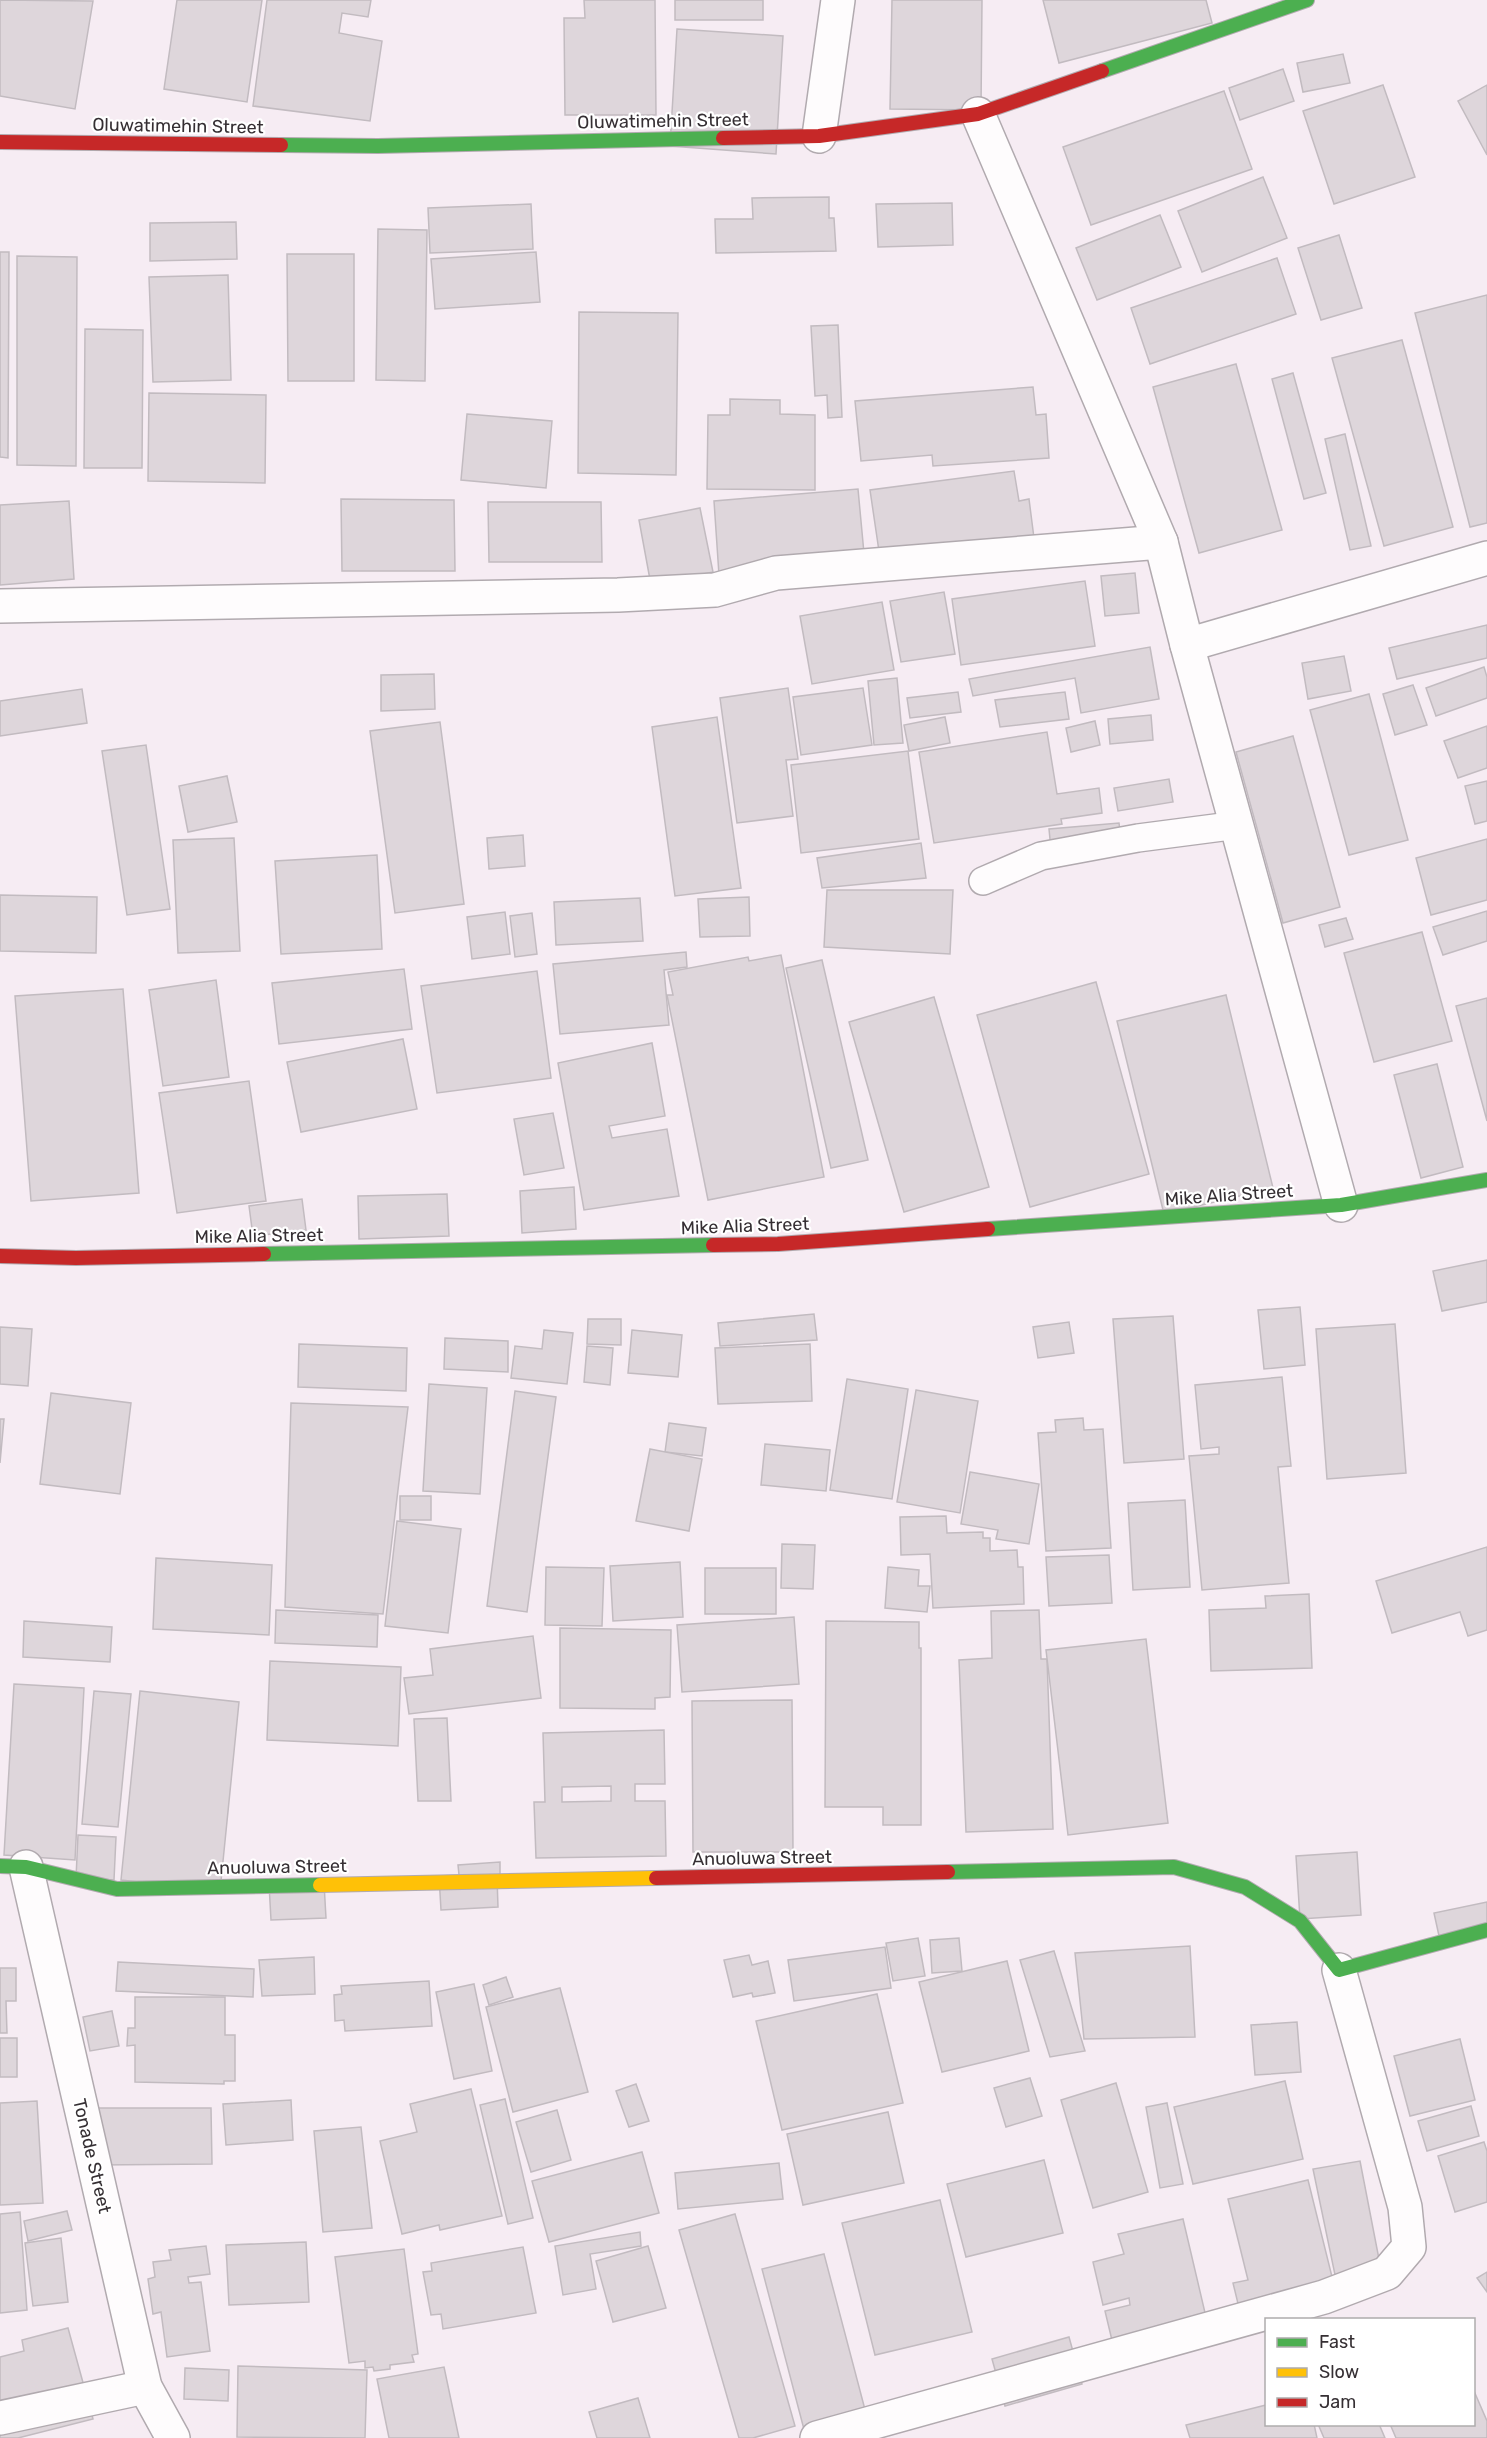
<svg xmlns="http://www.w3.org/2000/svg" width="1487" height="2438" viewBox="0 0 1487 2438" font-family="Rubik,sans-serif">
	<rect width="100%" height="100%" fill="#f6ecf3"/>
	<g fill="#ded6db" stroke="#c2bbc0" stroke-width="1.5" fill-rule="evenodd">
		<path d="M0 0 93 1 75 109 0 96Z"/>
		<path d="M177 0H262L247 102 164 89Z"/>
		<path d="M267 0H371L368 17 342 13 339 33 382 41 370 121 253 106Z"/>
		<path d="M584 0H655L656 115H565L564 18H585Z"/>
		<rect x="675" y="0" width="88" height="20"/>
		<path d="M892 0H982L981 110 890 109Z"/>
		<path d="M1043 0H1206L1212 23 1059 63Z"/>
		<path d="M677 29 783 36 776 154 670 146Z"/>
		<path d="M1343 54 1350 83 1303 92 1297 63Z"/>
		<path d="M1283 69 1294 101 1240 120 1229 88Z"/>
		<path d="M1383 85 1415 177 1334 204 1303 111Z"/>
		<path d="M1487 85V155L1458 101Z"/>
		<path d="M1224 91 1252 169 1091 225 1063 147Z"/>
		<path d="M1263 177 1287 238 1202 272 1178 211Z"/>
		<path d="M829 197V218H834L836 251 716 253 715 219H753L752 198Z"/>
		<path d="M952 203 953 245 878 247 876 204Z"/>
		<path d="M531 204 533 249 430 253 428 208Z"/>
		<path d="M1160 215 1181 267 1097 300 1076 248Z"/>
		<path d="M236 222 237 259 150 261V223Z"/>
		<path d="M378 229 427 230 425 381 376 380Z"/>
		<path d="M1339 235 1362 308 1321 320 1298 248Z"/>
		<path d="M0 252H9L8 458 0 457Z"/>
		<path d="M536 252 540 302 435 309 431 259Z"/>
		<path d="M287 254H354V381H288Z"/>
		<path d="M17 256 77 257 76 466 17 465Z"/>
		<path d="M1277 258 1296 314 1150 364 1131 308Z"/>
		<path d="M228 275 231 380 153 382 149 277Z"/>
		<path d="M1487 295V523L1470 527 1415 313Z"/>
		<path d="M579 312 678 313 676 475 578 473Z"/>
		<path d="M838 325 842 417 828 418 827 395 815 396 811 326Z"/>
		<path d="M85 329 143 330 142 468H84Z"/>
		<path d="M1402 340 1453 527 1384 546 1332 358Z"/>
		<path d="M1236 364 1282 530 1199 553 1153 387Z"/>
		<path d="M1293 373 1326 493 1304 499 1272 379Z"/>
		<path d="M1033 387 1036 415 1046 414 1049 458 933 466 932 455 861 461 855 401Z"/>
		<path d="M149 393 266 395 265 483 148 481Z"/>
		<path d="M730 399 780 400V414L815 415V490L707 489 708 415H730Z"/>
		<path d="M467 414 552 421 546 488 461 480Z"/>
		<path d="M1345 434 1371 546 1350 550 1325 439Z"/>
		<path d="M1014 471 1019 501 1029 499 1034 538 880 558 870 490Z"/>
		<path d="M858 489 865 564 719 575 714 501Z"/>
		<path d="M341 499 454 500 455 571H342Z"/>
		<path d="M69 501 74 579 0 585V505Z"/>
		<path d="M488 502H601L602 562H489Z"/>
		<path d="M700 508 713 572 651 585 639 520Z"/>
		<path d="M1135 573 1139 613 1105 616 1101 576Z"/>
		<path d="M1085 581 1095 646 961 665 952 599Z"/>
		<path d="M944 592 955 654 901 662 890 601Z"/>
		<path d="M882 602 894 670 812 684 800 616Z"/>
		<path d="M1487 625V658L1397 679 1389 648Z"/>
		<path d="M1150 647 1159 699 1081 713 1075 678 973 696 969 679Z"/>
		<path d="M1344 656 1351 691 1308 699 1302 663Z"/>
		<path d="M1484 667 1487 677V698L1436 716 1426 688Z"/>
		<path d="M434 674 435 709 381 711V675Z"/>
		<path d="M897 678 903 743 874 745 868 681Z"/>
		<path d="M1413 685 1427 725 1395 735 1383 694Z"/>
		<path d="M788 688 798 759 786 760 793 816 737 823 720 698Z"/>
		<path d="M863 688 872 745 801 755 793 697Z"/>
		<path d="M82 689 87 723 0 736V701Z"/>
		<path d="M958 692 961 712 910 718 907 698Z"/>
		<path d="M1065 692 1069 719 1000 727 995 700Z"/>
		<path d="M1369 694 1408 840 1349 855 1310 710Z"/>
		<path d="M1151 715 1153 740 1110 744 1108 719Z"/>
		<path d="M717 717 741 888 675 896 652 727Z"/>
		<path d="M945 717 950 743 909 751 904 725Z"/>
		<path d="M1095 721 1100 745 1071 752 1066 728Z"/>
		<path d="M440 722 464 904 395 913 370 731Z"/>
		<path d="M1487 726V768L1458 778 1444 741Z"/>
		<path d="M1047 732 1057 794 1099 788 1102 813 1061 819 1062 824 934 843 919 752Z"/>
		<path d="M1293 736 1340 907 1283 923 1236 752Z"/>
		<path d="M146 745 170 909 127 915 102 751Z"/>
		<path d="M908 751 919 839 801 853 791 765Z"/>
		<path d="M227 776 237 822 188 832 179 786Z"/>
		<path d="M1169 779 1173 802 1118 811 1114 788Z"/>
		<path d="M1487 781V821L1475 824 1465 786Z"/>
		<path d="M1119 823 1123 854 1052 860 1049 829Z"/>
		<path d="M523 835 525 866 489 869 487 838Z"/>
		<path d="M234 838 240 951 178 953 173 840Z"/>
		<path d="M1487 839V900L1431 915 1416 858Z"/>
		<path d="M921 843 926 878 822 888 817 858Z"/>
		<path d="M377 855 382 949 281 954 275 861Z"/>
		<path d="M827 890H953L950 954 824 947Z"/>
		<path d="M0 895 97 897 96 953 0 951Z"/>
		<path d="M749 897 750 936 700 937 698 899Z"/>
		<path d="M640 898 643 941 556 945 554 902Z"/>
		<path d="M1487 911V941L1443 955 1433 927Z"/>
		<path d="M505 912 510 954 472 959 467 917Z"/>
		<path d="M532 913 537 954 515 957 510 916Z"/>
		<path d="M1346 918 1353 939 1325 947 1319 925Z"/>
		<path d="M1422 932 1452 1041 1374 1062 1344 953Z"/>
		<path d="M686 952 687 967 664 970 669 1025 560 1034 553 964Z"/>
		<path d="M781 955 824 1177 708 1200 667 995H673L668 972 748 957 749 961Z"/>
		<path d="M822 960 868 1160 831 1168 786 968Z"/>
		<path d="M404 969 412 1029 279 1044 272 983Z"/>
		<path d="M537 971 551 1078 437 1093 421 986Z"/>
		<path d="M216 980 229 1077 163 1086 149 990Z"/>
		<path d="M1096 982 1149 1174 1030 1207 977 1015Z"/>
		<path d="M123 989 139 1193 31 1201 15 996Z"/>
		<path d="M1226 995 1273 1188 1164 1214 1117 1021Z"/>
		<path d="M934 997 989 1187 904 1212 849 1022Z"/>
		<path d="M1487 998V1121L1456 1006Z"/>
		<path d="M403 1039 417 1109 301 1132 287 1062Z"/>
		<path d="M652 1043 665 1116 609 1126 612 1138 667 1129 679 1196 584 1210 558 1063Z"/>
		<path d="M1437 1064 1463 1167 1421 1178 1394 1075Z"/>
		<path d="M249 1081 266 1201 177 1213 159 1093Z"/>
		<path d="M553 1113 564 1168 524 1175 514 1119Z"/>
		<path d="M574 1187 576 1229 522 1233 520 1191Z"/>
		<path d="M447 1194 449 1236 359 1239 358 1196Z"/>
		<path d="M302 1199 306 1230 253 1236 249 1206Z"/>
		<path d="M1487 1260V1302L1442 1311 1433 1271Z"/>
		<path d="M1300 1307 1305 1365 1264 1369 1258 1310Z"/>
		<path d="M814 1314 817 1340 720 1346 718 1323Z"/>
		<path d="M1173 1316 1184 1459 1124 1463 1113 1319Z"/>
		<path d="M588 1319H621V1345L587 1344Z"/>
		<path d="M1069 1322 1074 1353 1038 1358 1033 1327Z"/>
		<path d="M1395 1324 1406 1473 1327 1479 1316 1329Z"/>
		<path d="M0 1327 32 1329 28 1386 0 1384Z"/>
		<path d="M544 1330 573 1333 567 1384 511 1378 515 1346 542 1349Z"/>
		<path d="M632 1330 682 1335 678 1377 628 1373Z"/>
		<path d="M445 1338 508 1341V1372L444 1369Z"/>
		<path d="M299 1344 407 1348 406 1391 298 1387Z"/>
		<path d="M810 1344 812 1401 718 1404 715 1348Z"/>
		<path d="M587 1346 613 1348 610 1385 584 1382Z"/>
		<path d="M1282 1377 1291 1466 1278 1467 1289 1583 1202 1590 1189 1456 1219 1454V1447L1201 1449 1195 1385Z"/>
		<path d="M847 1379 908 1389 892 1499 830 1490Z"/>
		<path d="M429 1384 487 1388 480 1494 423 1491Z"/>
		<path d="M916 1390 978 1401 960 1513 897 1502Z"/>
		<path d="M515 1391 556 1397 527 1612 487 1606Z"/>
		<path d="M51 1393 131 1403 120 1494 40 1484Z"/>
		<path d="M291 1403 408 1407 383 1614 285 1607Z"/>
		<path d="M1083 1418 1084 1430 1103 1429 1111 1548 1046 1551 1038 1433 1056 1432 1055 1420Z"/>
		<path d="M0 1419H4L0 1463Z"/>
		<path d="M669 1423 706 1428 702 1456 665 1452Z"/>
		<path d="M765 1444 830 1450 826 1491 761 1485Z"/>
		<path d="M650 1449 702 1459 689 1531 636 1521Z"/>
		<path d="M970 1472 1039 1484 1029 1544 996 1539 998 1530 961 1524Z"/>
		<rect x="400" y="1496" width="31" height="24"/>
		<path d="M1185 1500 1190 1587 1133 1590 1128 1503Z"/>
		<path d="M946 1516 947 1533 983 1532V1538H990V1551L1017 1550 1018 1567H1023L1024 1604 933 1608 930 1554 901 1555 900 1517Z"/>
		<path d="M397 1521 461 1529 448 1633 385 1626Z"/>
		<path d="M782 1544 815 1545 813 1589 781 1588Z"/>
		<path d="M1487 1547V1630L1468 1636 1460 1612 1392 1633 1376 1581Z"/>
		<path d="M1109 1555 1112 1603 1049 1606 1046 1557Z"/>
		<path d="M156 1558 272 1565 269 1635 153 1629Z"/>
		<path d="M680 1562 683 1617 613 1621 610 1566Z"/>
		<path d="M546 1567 604 1568 602 1626 545 1625Z"/>
		<path d="M888 1567 919 1570 918 1586H930L927 1612 885 1608Z"/>
		<rect x="705" y="1568" width="71" height="46"/>
		<path d="M1309 1594 1312 1668 1211 1671 1209 1610 1266 1608 1265 1596Z"/>
		<path d="M276 1610 378 1615 377 1647 275 1643Z"/>
		<path d="M1039 1610 1041 1659H1047L1053 1829 966 1832 959 1660 992 1658 991 1611Z"/>
		<path d="M794 1617 799 1684 682 1692 677 1625Z"/>
		<path d="M24 1621 112 1627 110 1662 23 1657Z"/>
		<path d="M826 1621 919 1622V1648H921V1825H883V1807H825Z"/>
		<path d="M560 1628 671 1630 670 1697 655 1698V1709L560 1708Z"/>
		<path d="M533 1636 541 1698 409 1714 404 1678 433 1675 430 1649Z"/>
		<path d="M1146 1639 1168 1823 1068 1835 1046 1650Z"/>
		<path d="M270 1661 401 1667 398 1746 267 1740Z"/>
		<path d="M14 1684 84 1688 75 1860 4 1855Z"/>
		<path d="M94 1691 131 1694 118 1827 82 1824Z"/>
		<path d="M140 1691 239 1702 220 1891 121 1880Z"/>
		<path d="M792 1700 793 1852H693L692 1701Z"/>
		<path d="M447 1718 451 1801H418L414 1719Z"/>
		<path d="M664 1730 665 1784H635V1801H665L666 1856 536 1858 534 1802H545L543 1733ZM611 1786V1801L562 1802V1787Z"/>
		<path d="M78 1835 116 1837 114 1880 76 1878Z"/>
		<path d="M1357 1852 1361 1915 1300 1919 1296 1856Z"/>
		<path d="M500 1862V1876L497 1877 498 1907 441 1910 439 1876 459 1875 458 1865Z"/>
		<path d="M324 1883 326 1918 271 1920 269 1884Z"/>
		<path d="M1487 1902V1935L1441 1945 1434 1913Z"/>
		<path d="M918 1938 925 1976 893 1981 886 1943Z"/>
		<path d="M959 1938 962 1971 932 1973 930 1940Z"/>
		<path d="M1190 1946 1195 2037 1084 2039 1075 1953Z"/>
		<path d="M885 1947 891 1988 794 2001 788 1960Z"/>
		<path d="M1054 1951 1085 2051 1050 2057 1020 1960Z"/>
		<path d="M749 1955 752 1965 768 1961 775 1993 753 1997 752 1993 733 1997 724 1960Z"/>
		<path d="M314 1957 315 1994 262 1996 259 1960Z"/>
		<path d="M1007 1961 1029 2051 942 2072 919 1982Z"/>
		<path d="M118 1962 254 1969 253 1997 116 1991Z"/>
		<path d="M0 1968H16V2001H6L7 2033H0Z"/>
		<path d="M506 1977 513 1997 489 2005 483 1985Z"/>
		<path d="M429 1981 432 2026 345 2031 344 2020 335 2021 334 1995 342 1994 341 1986Z"/>
		<path d="M474 1984 492 2071 454 2079 436 1992Z"/>
		<path d="M560 1988 588 2092 513 2112 486 2007Z"/>
		<path d="M877 1994 903 2103 782 2130 756 2021Z"/>
		<path d="M135 1997H225V2035H235V2081H224V2084L135 2082V2045L127 2046 128 2028H135Z"/>
		<path d="M112 2011 119 2046 90 2051 83 2017Z"/>
		<path d="M1297 2022 1301 2072 1255 2075 1251 2025Z"/>
		<rect x="0" y="2038" width="17" height="39"/>
		<path d="M1460 2039 1475 2100 1410 2116 1394 2056Z"/>
		<path d="M1030 2078 1042 2116 1006 2127 994 2088Z"/>
		<path d="M1285 2081 1303 2159 1193 2184 1174 2107Z"/>
		<path d="M1116 2083 1148 2192 1093 2208 1061 2100Z"/>
		<path d="M636 2084 649 2121 629 2127 616 2091Z"/>
		<path d="M471 2089 502 2216 440 2230 439 2225 402 2234 380 2141 417 2132 410 2104Z"/>
		<path d="M505 2099 533 2218 508 2224 480 2105Z"/>
		<path d="M291 2100 293 2140 226 2145 223 2104Z"/>
		<path d="M37 2101 43 2203 0 2205V2103Z"/>
		<path d="M1167 2103 1183 2184 1160 2188 1146 2107Z"/>
		<path d="M1471 2106 1479 2136 1427 2151 1418 2121Z"/>
		<path d="M96 2108H211L212 2164 97 2165Z"/>
		<path d="M557 2110 571 2160 531 2172 516 2122Z"/>
		<path d="M888 2112 904 2183 803 2205 787 2134Z"/>
		<path d="M361 2127 372 2228 323 2232 314 2131Z"/>
		<path d="M1484 2142 1487 2151V2202L1455 2212 1438 2156Z"/>
		<path d="M642 2152 659 2213 549 2242 532 2181Z"/>
		<path d="M1044 2160 1063 2233 966 2257 947 2184Z"/>
		<path d="M1360 2161 1384 2285 1339 2294 1313 2169Z"/>
		<path d="M779 2163 783 2199 678 2209 675 2173Z"/>
		<path d="M1308 2180 1337 2297 1242 2320 1233 2283 1248 2280 1228 2199Z"/>
		<path d="M940 2200 972 2332 875 2355 842 2223Z"/>
		<path d="M67 2211 72 2230 28 2241 24 2221Z"/>
		<path d="M20 2212 27 2310 0 2313V2214Z"/>
		<path d="M735 2214 795 2426 753 2438H739L679 2230Z"/>
		<path d="M1183 2219 1206 2317 1115 2353 1105 2311 1130 2305 1129 2298 1103 2305 1093 2262 1124 2254 1118 2234Z"/>
		<path d="M640 2232 641 2246 590 2254 596 2289 563 2295 555 2246Z"/>
		<path d="M61 2238 68 2302 33 2306 25 2243Z"/>
		<path d="M306 2242 309 2302 229 2305 226 2245Z"/>
		<path d="M206 2246 210 2274 188 2277 189 2283 201 2282 210 2351 167 2357 161 2312 153 2314 148 2279 155 2277 153 2262 171 2260 169 2250Z"/>
		<path d="M648 2246 666 2308 613 2322 596 2261Z"/>
		<path d="M523 2247 536 2313 443 2329 441 2314 431 2315 423 2272 432 2271 431 2263Z"/>
		<path d="M404 2249 418 2354 412 2355 414 2362 390 2365V2369L374 2371 373 2367 365 2368V2361L349 2363 335 2257Z"/>
		<path d="M824 2254 868 2421 806 2437 762 2269Z"/>
		<path d="M1487 2272V2292L1477 2278Z"/>
		<path d="M68 2328 93 2419 18 2438H0V2357L24 2351 22 2340Z"/>
		<path d="M1069 2337 1082 2384 1005 2406 992 2359Z"/>
		<path d="M238 2366 367 2370 365 2438 237 2437Z"/>
		<path d="M444 2367 459 2438H389L377 2379Z"/>
		<path d="M185 2368 229 2370 228 2401 184 2399Z"/>
		<path d="M1474 2391 1487 2421V2438H1396L1390 2424H1474Z"/>
		<path d="M638 2398 650 2438H597L589 2412Z"/>
		<path d="M1266 2405V2424H1314L1317 2438H1190L1186 2425Z"/>
		<path d="M1318 2424H1379L1385 2438H1324Z"/>
	</g>
	<g fill="none" stroke-linecap="round" stroke-linejoin="round">
		<defs>
			<path id="lane" d="M983 881 1041 856 1138 838 1238 825"/>
			<g id="street">
				<path d="M978 114 1161 542 1187 645 1341 1205"/>
				<path d="M819 136 838 0"/>
				<path d="M0 606 618 595 715 590 776 573 1161 542"/>
				<path d="M1187 645 1487 558"/>
				<path d="M26 1867 145 2387 173 2438"/>
				<path d="M0 2418 145 2387"/>
				<path d="M817 2438 1324 2297 1387 2273 1409 2247 1405 2207 1339 1970"/>
			</g>
			<g id="fast">
				<path d="M1102 71 1307 0"/>
				<path d="M281 145 378 146 723 138"/>
				<path d="M988 1229 1341 1205 1487 1180"/>
				<path d="M264 1254 713 1245"/>
				<path d="M0 1866 26 1867 117 1889 320 1885"/>
				<path d="M948 1872 1174 1867 1245 1887 1300 1921 1339 1970 1487 1930"/>
			</g>
			<path id="slow" d="M320 1885 656 1878"/>
			<g id="jam">
				<path d="M723 138 819 136 978 114 1102 71"/>
				<path d="M0 142 281 145"/>
				<path d="M713 1245 778 1244 988 1229"/>
				<path d="M0 1256 76 1258 264 1254"/>
				<path d="M656 1878 948 1872"/>
			</g>
		</defs>
		<use href="#lane" stroke="#b1aaaf" stroke-width="30"/>
		<use href="#street" stroke="#b1aaaf" stroke-width="36"/>
		<use href="#fast" stroke="#b1aaaf" stroke-width="16"/>
		<use href="#slow" stroke="#b1aaaf" stroke-width="16"/>
		<use href="#jam" stroke="#b1aaaf" stroke-width="16"/>
		<use href="#lane" stroke="#fefcfd" stroke-width="27"/>
		<use href="#street" stroke="#fefcfd" stroke-width="33"/>
		<use href="#fast" stroke="#4caf50" stroke-width="14"/>
		<use href="#slow" stroke="#ffc107" stroke-width="14"/>
		<use href="#jam" stroke="#c62828" stroke-width="14"/>
	</g>
	<g text-anchor="middle" stroke-width="4.5" stroke-linejoin="round" paint-order="stroke">
		<g font-size="18" fill="#352f33" stroke="#fff">
			<text transform="translate(663 121) rotate(-1)" y="6">Oluwatimehin Street</text>
			<text transform="translate(178 126) rotate(1)" y="6">Oluwatimehin Street</text>
			<text transform="translate(1229 1195) rotate(-4)" y="6">Mike Alia Street</text>
			<text transform="translate(745 1226) rotate(-2)" y="6">Mike Alia Street</text>
			<text transform="translate(259 1236) rotate(-1)" y="6">Mike Alia Street</text>
			<text transform="translate(762 1858) rotate(-1)" y="6">Anuoluwa Street</text>
			<text transform="translate(277 1867) rotate(-1)" y="6">Anuoluwa Street</text>
			<text transform="translate(92 2156) rotate(77)" y="6">Tonade Street</text>
		</g>
	</g>
	<rect x="1265" y="2318" width="210" height="108" fill="#ffffff" stroke="#aeacad" stroke-width="1.5"/>
	<rect x="1277" y="2338" width="30" height="9" fill="#4caf50" stroke="#aeacad" stroke-width="1.5"/>
	<text x="1319" y="2348" font-size="18" fill="#352f33">Fast</text>
	<rect x="1277" y="2368" width="30" height="9" fill="#ffc107" stroke="#aeacad" stroke-width="1.5"/>
	<text x="1319" y="2378" font-size="18" fill="#352f33">Slow</text>
	<rect x="1277" y="2398" width="30" height="9" fill="#c62828" stroke="#aeacad" stroke-width="1.5"/>
	<text x="1319" y="2408" font-size="18" fill="#352f33">Jam</text>
</svg>
